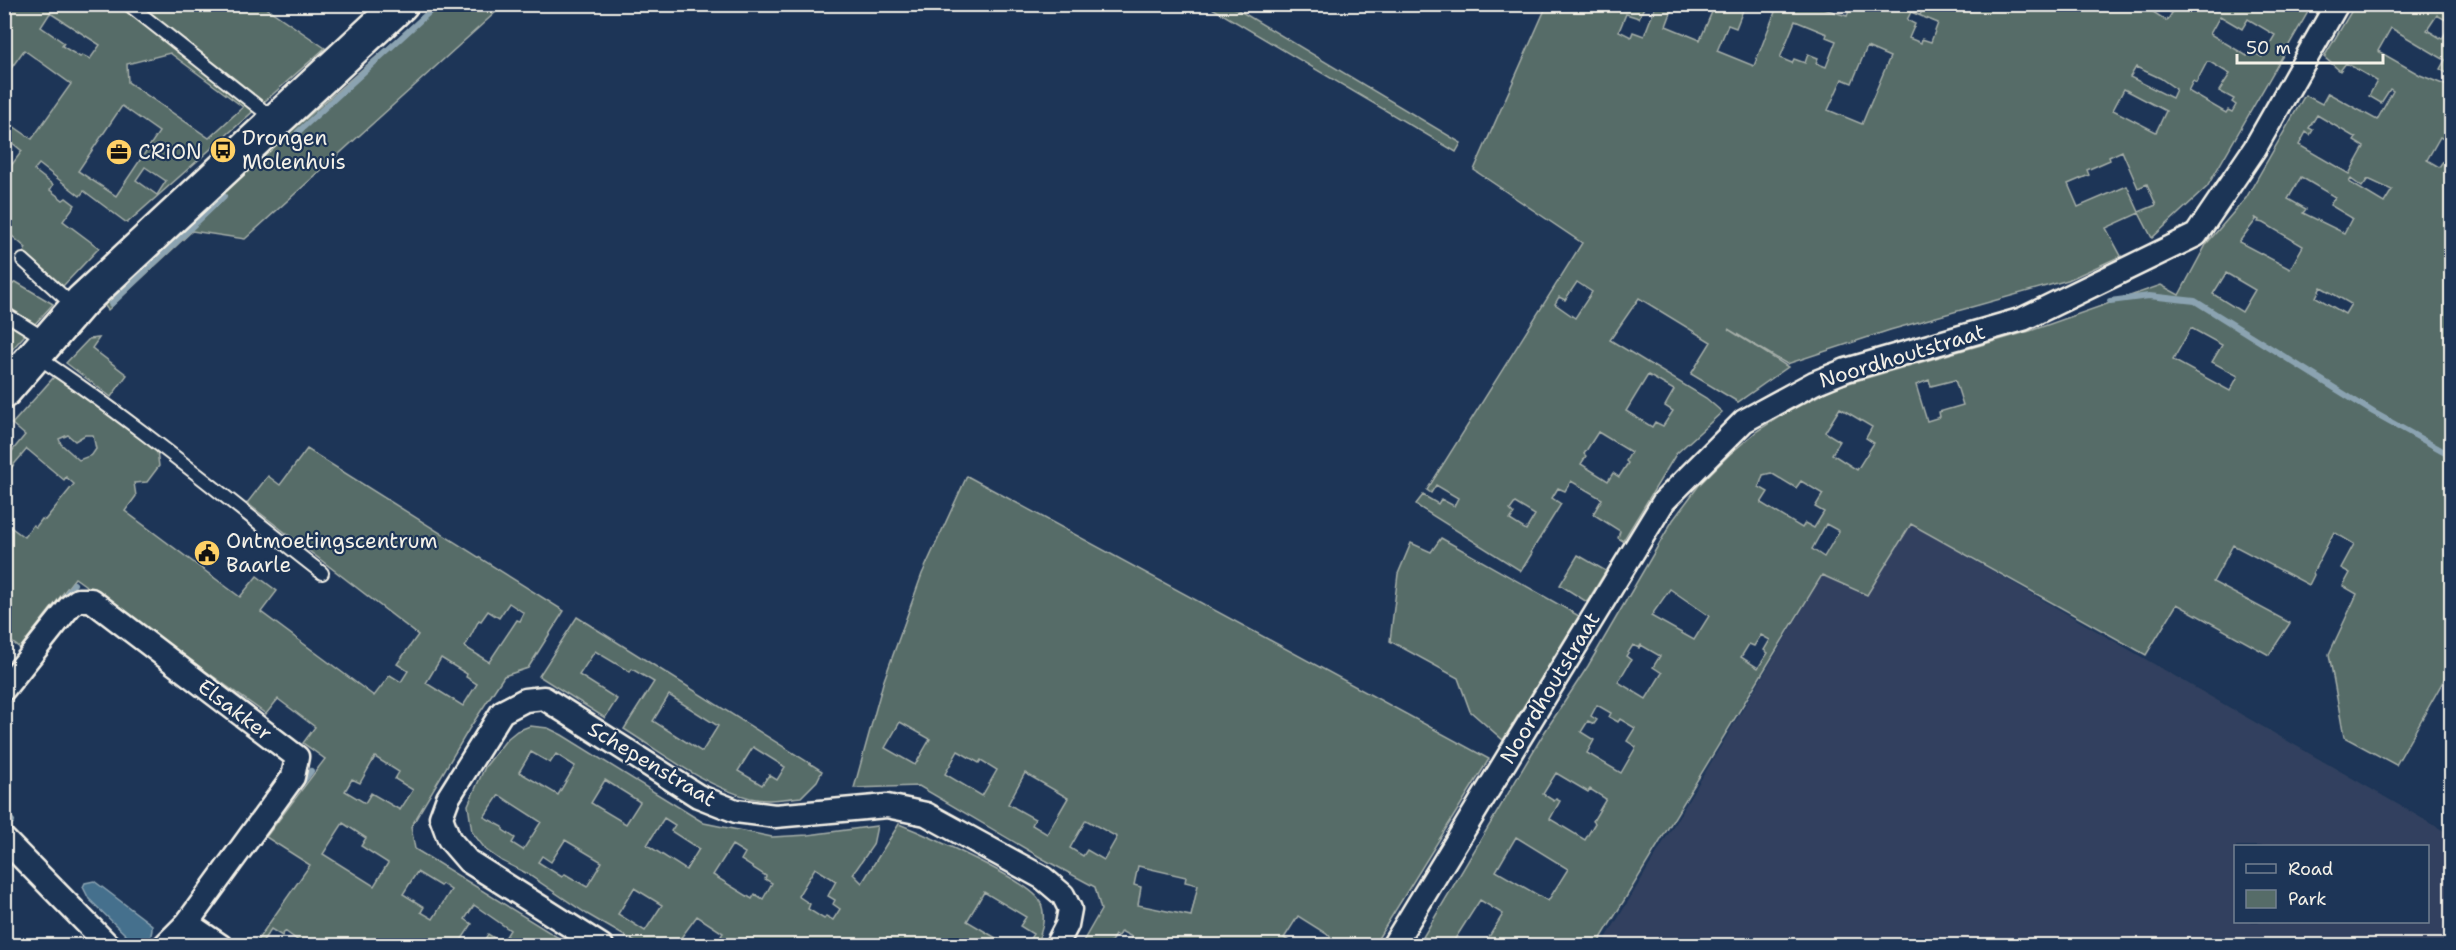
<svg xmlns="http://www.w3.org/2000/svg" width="2456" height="950" viewBox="0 0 2456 950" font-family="'Shantell Sans',sans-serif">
	<rect width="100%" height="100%" fill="#1d3557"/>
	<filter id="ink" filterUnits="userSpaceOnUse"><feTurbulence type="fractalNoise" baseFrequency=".0167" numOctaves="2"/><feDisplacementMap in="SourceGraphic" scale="12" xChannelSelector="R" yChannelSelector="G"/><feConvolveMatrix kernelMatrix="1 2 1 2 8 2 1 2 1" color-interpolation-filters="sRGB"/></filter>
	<g filter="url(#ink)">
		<path fill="#31415e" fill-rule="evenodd" d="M1911 524 2451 835V945H1602L1823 575 1867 596ZM2236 846H2428V922H2236Z"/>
		<g fill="#566c68" stroke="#a5aea8" stroke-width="1.5" fill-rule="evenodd">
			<path d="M99 4 102 7 104 4 262 5 325 48 127 223 84 191 80 196 39 164 34 170 53 185 50 190 63 200 66 198 75 205 63 221 99 248 63 286 24 252 26 248 5 230V174L22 151 5 137 4 120 32 139 71 84 24 50 5 77V5ZM50 13 100 45 90 59 82 55 80 57 62 46 64 43 41 27ZM170 53 243 107 209 138 128 82 127 64ZM122 106 159 132 116 196 78 171ZM145 167 166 181 157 195 136 180Z"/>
			<path d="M1852 4 1895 5 1920 15 1925 4 2148 5 2147 8 2167 21 2172 13 2157 5H2312L2207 187 2152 238 2139 213 2106 228 2121 256 2068 280 1890 330 1787 364 1728 329 1788 367 1738 402 1691 374 1711 342 1639 298 1610 340 1706 398 1722 412 1676 454 1623 541 1618 538 1620 531 1593 514 1602 499 1571 481 1565 491 1558 488 1552 498 1561 504 1531 552 1532 553 1521 571 1419 507 1416 504 1423 495 1438 504 1441 499 1454 506 1458 498 1436 485 1431 493 1427 490 1582 243 1474 170 1547 5H1645L1639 18 1626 14 1619 31 1631 37 1633 32 1644 36 1656 5H1674L1666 26 1700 40 1715 5H1745L1736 28 1728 25 1717 51 1754 66 1775 12 1758 5H1812L1847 16ZM1911 12 1938 23 1931 42 1922 39 1921 43 1909 38 1915 24 1907 20ZM2220 16 2242 29 2248 19 2275 35 2262 57 2251 51 2247 56 2210 34ZM1795 21 1827 34 1826 37 1836 41 1826 67 1816 63 1818 58 1808 54 1805 63 1794 59 1792 63 1780 58ZM1867 47 1890 57 1862 124 1828 110 1842 79 1852 83ZM2207 62H2210L2230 74 2219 91 2234 99 2232 102 2236 105 2232 112 2228 110 2226 113 2188 91 2193 81 2196 83ZM2136 67 2160 78 2176 89 2172 98 2130 77ZM2124 89 2166 111 2156 132 2113 110ZM2122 151 2138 188 2147 184 2156 205 2139 212 2127 186 2078 207 2068 184 2089 175 2087 170 2110 160 2109 157ZM1577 282 1592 292 1575 318 1555 304 1559 297 1565 300ZM1648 375 1674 390 1665 406 1673 411 1663 426 1655 422 1652 427 1626 411ZM1598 432 1631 452 1626 461 1628 463 1619 477 1613 473 1608 481 1581 464 1586 456 1584 454ZM1515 503 1535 515 1526 530 1510 520 1514 514 1510 510Z"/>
			<path d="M436 5H491L497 11 245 239 192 231 108 310 102 302 211 201Z"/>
			<path d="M1207 5H1230L1461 143 1456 152Z"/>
			<path d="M2355 5H2451V23L2437 15 2427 30 2442 39 2451 24V143L2440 137 2427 160 2439 167 2451 150V667L2396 765 2344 737 2329 654 2357 594 2343 586 2350 573 2341 568 2354 544 2334 532 2313 572 2314 575 2309 585 2233 545 2213 582 2290 623 2269 655 2177 604 2146 655 1911 524 1867 595 1822 575 1597 945H1484L1503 914 1480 900 1453 942 1459 945H1436L1423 937 1544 733 1588 666 1673 520 1700 484 1730 454 1757 431 1782 415 1835 387 2030 331 2161 285 2179 295 2207 243 2246 198 2305 95 2322 104 2328 93 2377 120 2393 91 2390 89 2381 103 2369 96 2377 81 2346 63 2340 71 2324 57ZM2391 28 2445 60 2440 69 2450 75 2445 85 2420 75 2378 51ZM2317 115 2356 138 2354 141 2364 147 2349 174 2299 145 2306 132 2310 135 2313 130 2309 128ZM2301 177 2335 197 2330 205 2352 218 2344 233 2303 213 2306 209 2288 199ZM2351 179 2362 187 2368 179 2392 190 2384 203 2349 182ZM2254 217 2259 220 2258 222 2264 223 2303 246 2290 269 2239 242 2256 220ZM2226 273 2255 290 2242 312 2213 294ZM2321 287 2351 304 2345 314 2316 297ZM2191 328 2222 345 2212 362 2238 376 2230 391 2173 360ZM1929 380 1931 386 1955 380 1963 405 1939 412 1940 417 1927 421 1916 385ZM1840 408 1872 427 1866 438 1874 443 1857 470 1832 454 1840 441 1825 432ZM1771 473 1796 488 1801 481 1823 494 1815 507 1824 512 1814 528 1805 523 1802 528 1761 503 1768 492 1759 487 1763 475ZM1826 524 1839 531 1824 557 1812 549ZM1670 589 1709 616 1694 640 1651 616ZM1761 635 1770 640 1764 650 1768 653 1758 668 1741 657 1749 644 1754 646ZM1633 645 1639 648 1641 645 1660 656 1653 667 1662 673 1646 699 1618 682 1631 660 1626 656ZM1597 705 1611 713 1609 717 1618 722 1620 719 1635 728 1627 741 1636 747 1621 773 1587 753 1594 740 1581 732 1588 721 1594 724 1597 720 1591 716ZM1556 773 1588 792 1590 789 1606 799 1593 821 1595 823 1585 840 1550 819 1560 801 1556 799 1554 801 1543 794ZM1516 837 1568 869 1548 901 1496 871Z"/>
			<path d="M16 282 53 304 5 357V347L7 344 5 342V289Z"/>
			<path d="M99 338 92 348 127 375 111 397 66 363 89 339Z"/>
			<path d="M54 377 62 380 157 451 159 466 147 482 134 483 136 496 125 511 240 597 257 576 277 591 261 612 374 696 390 675 401 682 408 671 397 664 418 635 247 503 268 476 280 485 307 449 564 611 528 668 504 676 469 729 411 827 415 849 570 945H486L487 943 484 941 488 934 502 943 510 930 474 905 465 919 472 924 458 945H428L422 941 418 946 304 945 285 931 282 936 271 929 260 945H254L310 865 266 837 325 759 303 743 315 727 278 699 266 714 75 578 20 648 5 637V523L24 537 33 525 36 527 42 519 45 520 74 484 66 477 64 480 27 449 5 475V454L8 456 25 435 12 424ZM68 435 75 441 85 435H93L96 449 92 455 79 460 61 444 59 439ZM509 603 524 613 520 621 517 620 489 662 465 647 479 620 481 621 488 611 499 618ZM441 658 467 674 466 677 477 684 463 706 426 683ZM375 757 399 772 395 779 413 790 400 810 371 793 365 803 345 791 352 779 360 783ZM343 823 366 838 361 846 388 863 374 886 323 854ZM417 872 440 886 442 884 451 890 433 919 421 912 424 907 403 894Z"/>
			<path d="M967 476 1489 759 1374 945H1340L1341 943 1298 916 1284 938 1296 945H1135L1129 942 1132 937 1121 931 1118 936 1115 935 1109 945H1081L1101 910 1095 887 1045 860 919 786 854 788 883 683 922 574ZM900 722 930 739 915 765 885 748ZM958 751 979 763 981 760 997 770 982 796 945 774ZM1025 773 1068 798 1047 834 1032 825 1035 819 1008 804ZM1086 820 1117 837 1104 860 1087 850 1083 856 1070 848ZM1138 866 1186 877 1185 882 1198 885 1191 916 1138 905 1141 887 1134 885Z"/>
			<path d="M1441 538 1579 616 1503 740 1470 711 1458 678 1390 641 1398 574 1411 543 1431 552Z"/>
			<path d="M1578 555 1606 571 1587 602 1560 585Z"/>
			<path d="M577 617 822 771 817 781 801 797C785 799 767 802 750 798 704 786 664 754 624 729L654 682 632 669 630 672 595 651 579 675 617 699 605 718 539 676ZM669 695 718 726 702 752 653 721ZM753 747 785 767 777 780 769 775 762 785 738 771Z"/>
			<path d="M530 726 548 728 562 735 704 823 772 837 808 835 877 826 873 845 853 874 862 883 899 824C924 834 1030 881 1040 901 1047 917 1042 931 1036 945H1026L1033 934 1020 926 1026 917 984 892 967 921 1008 945H722L726 940 721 936 723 933 697 916 680 939 690 945H640L587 914 526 873 502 861 486 850 472 832 468 805 485 767 507 739 517 731ZM531 752 550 763 556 754 575 766 558 795 519 772ZM605 780 640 802 626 824 591 803ZM499 795 541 822 523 850 512 843 515 838 503 830V827L484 817ZM664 818 675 825 671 831 699 849 686 870 647 845ZM565 840 602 862 587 887 565 874 562 877 538 862 542 856 551 862ZM732 845 745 853 741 860 766 876 765 879 772 883 763 899 755 894 752 899 713 875ZM815 868 836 881 828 896 835 900 833 904 840 909 833 920 826 916 824 919 808 909 810 904 798 896ZM634 888 662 905 645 931 618 914Z"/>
		</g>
		<path fill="#456f8d" stroke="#8ba3b1" stroke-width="1.5" d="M94 881 152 925C153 942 142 947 129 938L89 899 83 887 85 883Z"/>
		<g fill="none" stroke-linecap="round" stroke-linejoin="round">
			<g stroke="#8ba3b1" stroke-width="6">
				<path d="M298 132 438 4"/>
				<path d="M2110 301 2149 296 2195 301 2373 412 2452 456"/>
				<path d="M111 304 224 196"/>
				<path d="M62 600 74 584"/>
				<path d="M299 787 311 771"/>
				<path d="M4 814 12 821"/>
			</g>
			<defs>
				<g id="lane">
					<path d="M128 4 275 120"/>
					<path d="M23 260 75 307"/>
					<path d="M4 313 47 340"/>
					<path d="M36 356C136 422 228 500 322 573"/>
				</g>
				<g id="street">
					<path d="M4 689 70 606 78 600H91L297 757 293 777 187 923 164 946"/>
					<path d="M4 839 109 946"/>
					<path d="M187 923 221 946"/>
					<path d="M602 946 468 861 449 839 441 817 448 798 502 712 525 700 544 698 698 796 736 811 775 816 887 806 926 814 1043 878 1063 895 1070 909 1067 925 1056 946"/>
					<path d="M1393 946 1664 501 1744 421 1814 383 1846 370 2023 319 2196 235 2255 148 2337 4"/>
				</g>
				<path id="secondary" d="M4 391 82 301 401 4"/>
			</defs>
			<use href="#lane" stroke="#f4f1e8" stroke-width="16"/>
			<use href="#street" stroke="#f4f1e8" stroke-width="27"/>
			<use href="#secondary" stroke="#f4f1e8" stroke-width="38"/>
			<use href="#lane" stroke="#1d3557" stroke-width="12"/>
			<use href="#street" stroke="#1d3557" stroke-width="22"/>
			<use href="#secondary" stroke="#1d3557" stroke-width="33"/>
		</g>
	</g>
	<defs>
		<symbol id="bus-disc" viewBox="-11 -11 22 22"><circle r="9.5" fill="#ffd166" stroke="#1d3557"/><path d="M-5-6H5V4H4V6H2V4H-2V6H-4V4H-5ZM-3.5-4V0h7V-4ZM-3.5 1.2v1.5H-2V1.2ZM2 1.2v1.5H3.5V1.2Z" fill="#111"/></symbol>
		<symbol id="office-disc" viewBox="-11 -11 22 22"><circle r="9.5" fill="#ffd166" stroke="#1d3557"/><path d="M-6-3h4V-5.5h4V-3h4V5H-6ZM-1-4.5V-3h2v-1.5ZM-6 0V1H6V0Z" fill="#111"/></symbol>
		<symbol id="civic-disc" viewBox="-11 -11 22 22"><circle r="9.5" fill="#ffd166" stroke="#1d3557"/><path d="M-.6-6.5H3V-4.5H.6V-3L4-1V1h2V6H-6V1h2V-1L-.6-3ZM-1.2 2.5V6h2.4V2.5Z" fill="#111"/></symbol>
	</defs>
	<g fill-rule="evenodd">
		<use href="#bus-disc" x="208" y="135" width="30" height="30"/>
		<use href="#office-disc" x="104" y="137" width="30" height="30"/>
		<use href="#civic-disc" x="192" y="538" width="30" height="30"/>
	</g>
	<g text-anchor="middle" stroke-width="4.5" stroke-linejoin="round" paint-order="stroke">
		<g font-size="21" fill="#f4f1e8" stroke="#1d3557" text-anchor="start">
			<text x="242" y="145">Drongen<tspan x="242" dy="24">Molenhuis</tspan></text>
			<text x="138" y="159">CRiON</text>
			<text x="226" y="548">Ontmoetingscentrum<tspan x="226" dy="24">Baarle</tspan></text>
		</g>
		<g font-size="21" fill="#f4f1e8" stroke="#1d3557">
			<text transform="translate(1902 356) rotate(-17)" y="7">Noordhoutstraat</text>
			<text transform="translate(1550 688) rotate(-59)" y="7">Noordhoutstraat</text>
			<text transform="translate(235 710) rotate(37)" y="7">Elsakker</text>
			<text transform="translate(652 764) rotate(31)" y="7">Schepenstraat</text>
		</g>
	</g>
	<rect width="2456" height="950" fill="none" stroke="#1d3557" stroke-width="24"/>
	<rect x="12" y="12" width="2432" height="926" fill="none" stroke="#f4f1e8" stroke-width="2" filter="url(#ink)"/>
	<rect x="2234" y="845" width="195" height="78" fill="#1d3557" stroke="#738091" stroke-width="1.5"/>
	<rect x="2246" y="864" width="30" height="9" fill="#1d3557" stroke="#738091" stroke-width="1.5"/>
	<text x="2288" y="875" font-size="18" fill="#f4f1e8">Road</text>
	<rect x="2246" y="890" width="30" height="18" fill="#566c68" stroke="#738091" stroke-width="1.5"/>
	<text x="2288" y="905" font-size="18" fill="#f4f1e8">Park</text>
	<path d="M2237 54v9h146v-9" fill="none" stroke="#f4f1e8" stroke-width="3"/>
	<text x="2246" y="54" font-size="18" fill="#f4f1e8" stroke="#1d3557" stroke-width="4.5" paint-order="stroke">50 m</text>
</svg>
